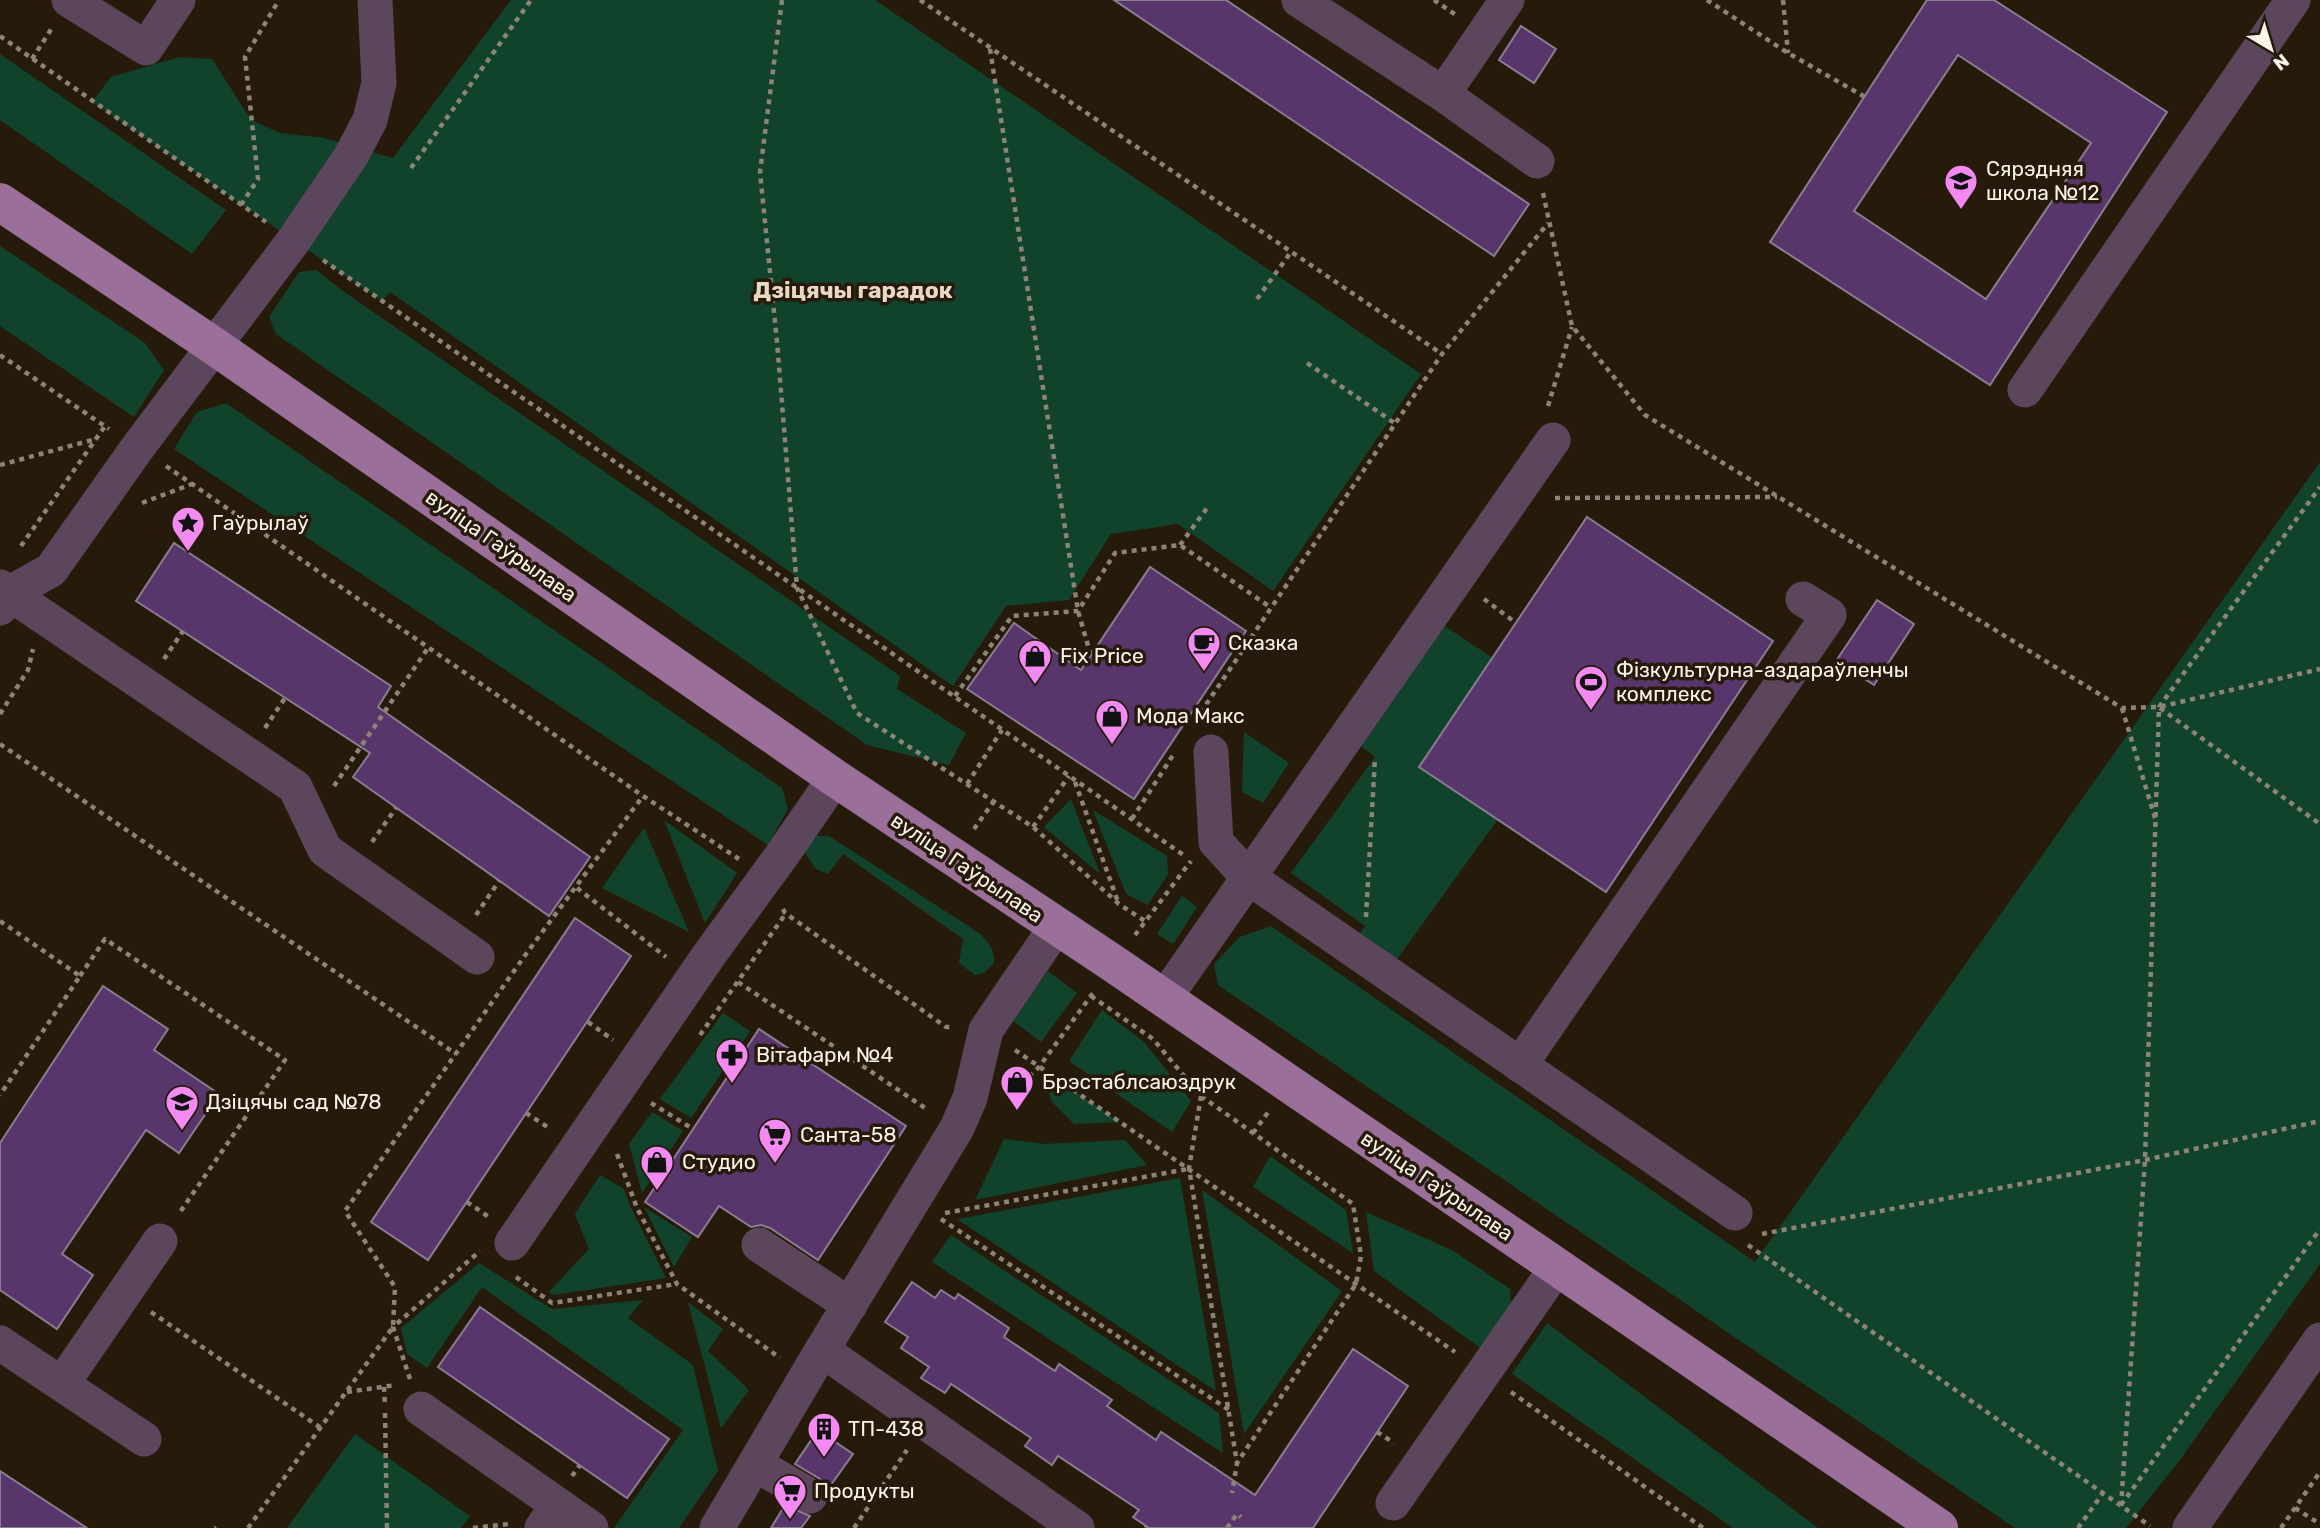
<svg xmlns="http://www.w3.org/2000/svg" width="2320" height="1528" viewBox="0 0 2320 1528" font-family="Rubik,sans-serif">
	<rect width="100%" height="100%" fill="#261b0b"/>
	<g fill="#11432c">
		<path d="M511 0H875L1421 374 1273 591 1178 524 1111 534 1069 600 1006 606 953 686 390 292 382 301 92 102 111 77 179 57 212 59 251 120 280 133 324 138 393 158Z"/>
		<path d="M0 54 226 210 192 254 0 120Z"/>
		<path d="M0 246 145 343 164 370 134 417 0 326Z"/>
		<path d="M316 270 340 289 900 676 897 689 966 733 949 765 867 745 276 334 269 317 299 272Z"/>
		<path d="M226 403 782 788 788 809 768 845 174 449 197 412Z"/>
		<path d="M2320 462V1264L2179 1461 2126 1528H2015L1218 985 1214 964 1240 937 1271 926 1755 1262Z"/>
		<path d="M1443 625 1493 658 1498 819 1395 962 1359 935 1365 926 1291 873 1375 757 1357 743Z"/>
		<path d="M1244 732 1289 763 1263 803 1242 792Z"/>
		<path d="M1071 799 1100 874 1044 827Z"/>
		<path d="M1093 810 1167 856 1168 874 1148 905 1126 894Z"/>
		<path d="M664 820 737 873 705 923Z"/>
		<path d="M644 828 689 932 602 888Z"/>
		<path d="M817 836H829L979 933C988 942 995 949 994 963L984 973 975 975 959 963 963 939 843 854 828 874 816 869 805 853 811 840Z"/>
		<path d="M1182 896 1197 907 1173 944 1157 934Z"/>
		<path d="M1048 971 1077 993 1041 1042 1012 1020Z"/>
		<path d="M1102 1010 1144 1042 1191 1101 1172 1132 1069 1061Z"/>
		<path d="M723 1013 750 1031 691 1118 660 1099Z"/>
		<path d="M1039 1067 1120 1122 1074 1124 1052 1102Z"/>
		<path d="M652 1112 683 1131 642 1193 629 1144Z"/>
		<path d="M1004 1139 1045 1144 1125 1140 1147 1165 975 1200Z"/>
		<path d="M1270 1156 1346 1210 1353 1253 1253 1187Z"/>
		<path d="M600 1175 624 1189 630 1206 666 1278 554 1295 549 1292 589 1249 575 1214Z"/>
		<path d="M1180 1178 1216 1391 957 1219Z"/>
		<path d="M1202 1190 1342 1291 1244 1434Z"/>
		<path d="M644 1207 692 1237 674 1267Z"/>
		<path d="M1366 1212 1452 1250 1510 1289 1511 1308 1483 1350 1374 1271Z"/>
		<path d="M951 1235 1219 1413 1223 1453 932 1262Z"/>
		<path d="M479 1263 552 1309 643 1300 628 1318 693 1365 718 1471 679 1528H614L683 1430 482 1287 427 1368 407 1354 401 1328Z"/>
		<path d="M688 1302 723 1329 708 1351 749 1390 721 1428Z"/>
		<path d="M1547 1323 1818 1528H1733L1512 1374Z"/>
		<path d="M355 1434 470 1516 461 1528H287Z"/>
	</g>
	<g fill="#58366c" stroke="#897d91" stroke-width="2" fill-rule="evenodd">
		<path d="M1114 0H1226L1529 204 1494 256Z"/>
		<path d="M1927 0H1994L2167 112 1990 385 1770 242ZM1958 55 2091 143 1986 299 1854 211Z"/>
		<path d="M1521 26 1556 49 1534 83 1499 60Z"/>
		<path d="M1587 517 1773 641 1606 892 1419 767Z"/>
		<path d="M174 543 391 686 378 707 590 857 549 916 353 777 370 753 136 601Z"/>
		<path d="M1150 567 1246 631 1134 799 967 689 1014 623 1081 670Z"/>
		<path d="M1877 600 1914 624 1874 685 1836 661Z"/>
		<path d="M575 918 631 956 428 1260 371 1222Z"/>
		<path d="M103 986 168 1029 154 1050 219 1094 179 1153 146 1130 62 1254 93 1275 57 1329 0 1290V1143Z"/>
		<path d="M759 1029 906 1126 818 1260 770 1228 761 1225 751 1227 719 1206 698 1237 645 1202Z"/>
		<path d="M912 1282 935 1298 941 1290 955 1299 958 1294 1009 1328 1004 1337 1055 1371 1059 1364 1112 1400 1107 1406 1156 1440 1161 1432 1255 1495 1353 1349 1408 1386 1313 1528H1149L1133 1517 1139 1510 1058 1456 1052 1465 1025 1446 1031 1438 951 1384 945 1393 921 1378 929 1367 901 1348 908 1337 885 1322Z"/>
		<path d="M480 1307 669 1439 627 1498 438 1367Z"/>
		<path d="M818 1430 853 1454 828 1489 820 1479 795 1464Z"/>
		<path d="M0 1471 87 1528H0Z"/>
		<path d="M785 1505 810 1516 801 1528H771Z"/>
	</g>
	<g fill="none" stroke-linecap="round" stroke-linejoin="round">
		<g stroke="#8d8376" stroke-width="4.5" stroke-dasharray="5 5" stroke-linecap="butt">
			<path d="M782 0 760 172 777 342 797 588 857 713 1033 827 1119 904 1145 921"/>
			<path d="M920 0 1442 354"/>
			<path d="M1434 0 1456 15"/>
			<path d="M1707 0 1788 53 1865 97"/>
			<path d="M1783 0 1788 53"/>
			<path d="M0 36 266 222"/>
			<path d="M990 49 1078 611 1091 656"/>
			<path d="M32 59 52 28"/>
			<path d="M411 168 531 0"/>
			<path d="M1543 193 1572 326 1645 415 2122 708 2159 707 2320 669"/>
			<path d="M241 205 258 179 245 57 279 0"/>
			<path d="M323 260 1185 856"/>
			<path d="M1257 299 1291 252"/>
			<path d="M0 355 109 429"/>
			<path d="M1307 363 1396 424"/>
			<path d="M1548 406 1572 327"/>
			<path d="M0 465 96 439"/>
			<path d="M166 466 643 796 739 859"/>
			<path d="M1555 498 1777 497"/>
			<path d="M142 503 192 484"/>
			<path d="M1180 545 1207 508"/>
			<path d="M21 546 105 426"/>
			<path d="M1484 599 1516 623"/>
			<path d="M164 659 183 631"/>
			<path d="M955 696 1012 616 1078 611 1115 553 1180 545 1270 607"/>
			<path d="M2122 708 2155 818"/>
			<path d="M2160 708 2320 824"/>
			<path d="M0 714 28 670 33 649"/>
			<path d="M1195 721 1442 354 1548 223"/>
			<path d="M265 728 285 698"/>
			<path d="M0 744 456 1054"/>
			<path d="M1075 782 1118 902"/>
			<path d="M967 784 1002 730"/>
			<path d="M334 786 428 648"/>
			<path d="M1132 819 1175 752"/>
			<path d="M1033 827 1069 776"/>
			<path d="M974 829 994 801"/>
			<path d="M372 842 396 808"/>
			<path d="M577 888 666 957"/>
			<path d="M783 909 785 913 946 1027H953"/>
			<path d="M476 915 499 881"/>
			<path d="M1366 917 1375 758"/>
			<path d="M0 921 80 976 0 1095"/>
			<path d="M1135 935 1191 861"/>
			<path d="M80 976 105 939 285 1060 178 1215"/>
			<path d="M738 982 928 1110"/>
			<path d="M1091 996 1153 1039 1201 1096 1353 1204 1361 1256 1356 1284 1237 1463"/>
			<path d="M588 1022 613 1040"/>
			<path d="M700 1035 784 916"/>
			<path d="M1015 1050 1455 1352"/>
			<path d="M1201 1096 1189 1168 1237 1463 1232 1493"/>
			<path d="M1007 1097 1039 1067 1093 993"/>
			<path d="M651 1103 693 1129"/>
			<path d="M526 1113 549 1128"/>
			<path d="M1253 1133 1269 1111"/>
			<path d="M617 1154 637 1208 677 1284 780 1358"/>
			<path d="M467 1202 489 1217"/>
			<path d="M945 1213 1188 1169"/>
			<path d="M941 1219 1229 1410"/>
			<path d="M1762 1234 2145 1160 2320 1121"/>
			<path d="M1748 1245 2150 1526"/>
			<path d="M516 1277 552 1303 677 1284"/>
			<path d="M151 1312 321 1428"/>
			<path d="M410 1379 393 1327 480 1251"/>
			<path d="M384 1387 385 1405"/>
			<path d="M347 1392 396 1385"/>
			<path d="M1511 1392 1703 1528"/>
			<path d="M385 1413 387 1528"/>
			<path d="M1377 1432 1394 1443"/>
			<path d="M572 1476 580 1465"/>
			<path d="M2121 1505 2320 1229"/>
			<path d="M2121 1506 2145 1160 2159 707 2320 487"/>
			<path d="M2295 1508 2320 1524"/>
			<path d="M215 1528 216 1527"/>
			<path d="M248 1528 393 1327 395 1287 345 1211 526 954 643 796"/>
			<path d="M473 1528 509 1524"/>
			<path d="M854 1528 907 1450"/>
			<path d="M1146 1528 1147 1526"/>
			<path d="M1227 1528 1237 1514 1241 1517"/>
			<path d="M2078 1528 2103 1493"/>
			<path d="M2281 1528 2320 1472"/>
		</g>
		<g stroke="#5b465b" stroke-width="35">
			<path d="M69 0 146 48 178 0"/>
			<path d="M1299 0 1443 94 1537 161"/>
			<path d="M1443 94 1507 0"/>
			<path d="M2025 390 2293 0"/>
			<path d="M0 587 295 787 325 850 477 957"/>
			<path d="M0 608 10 593 51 570 138 447 294 240 351 156 370 120 379 83 375 0"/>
			<path d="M1211 752 1216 842 1248 877 1735 1213"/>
			<path d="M1056 927 986 1030 970 1098 957 1128 822 1350 1077 1528"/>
			<path d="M1164 999 1553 440"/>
			<path d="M1520 1065 1829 615 1803 599"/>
			<path d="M512 1243 709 955 782 855 835 778"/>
			<path d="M759 1245 850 1305"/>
			<path d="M0 1343 144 1439"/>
			<path d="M62 1384 160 1241"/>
			<path d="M421 1409 558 1505"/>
			<path d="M755 1464 810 1496"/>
			<path d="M1393 1503 1557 1267"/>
			<path d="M542 1528 558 1505 591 1528"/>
			<path d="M717 1528 822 1350"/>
			<path d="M2190 1528 2320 1340"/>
		</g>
		<path stroke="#9a6f99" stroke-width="38" d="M0 202 214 346 835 778 1114 964 1939 1528"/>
	</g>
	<defs>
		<symbol id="school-pin" viewBox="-11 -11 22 30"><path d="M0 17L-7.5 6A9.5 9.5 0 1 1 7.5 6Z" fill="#f38af1" stroke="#261b0b"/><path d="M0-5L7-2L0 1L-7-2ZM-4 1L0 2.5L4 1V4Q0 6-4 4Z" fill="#111"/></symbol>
		<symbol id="sight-pin" viewBox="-11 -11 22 30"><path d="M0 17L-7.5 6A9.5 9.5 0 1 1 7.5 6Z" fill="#f38af1" stroke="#261b0b"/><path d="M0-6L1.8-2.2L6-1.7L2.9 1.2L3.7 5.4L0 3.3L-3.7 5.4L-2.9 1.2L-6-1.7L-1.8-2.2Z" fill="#111"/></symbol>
		<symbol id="cafe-pin" viewBox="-11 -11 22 30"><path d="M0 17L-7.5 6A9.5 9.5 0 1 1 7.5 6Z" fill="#f38af1" stroke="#261b0b"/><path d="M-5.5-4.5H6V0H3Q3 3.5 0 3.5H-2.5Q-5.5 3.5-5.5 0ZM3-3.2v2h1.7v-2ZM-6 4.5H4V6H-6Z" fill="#111"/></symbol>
		<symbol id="shop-pin" viewBox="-11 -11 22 30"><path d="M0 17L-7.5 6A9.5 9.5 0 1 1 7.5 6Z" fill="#f38af1" stroke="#261b0b"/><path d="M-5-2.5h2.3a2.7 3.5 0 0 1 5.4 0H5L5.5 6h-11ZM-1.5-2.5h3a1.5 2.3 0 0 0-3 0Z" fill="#111"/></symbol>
		<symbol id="stadium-pin" viewBox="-11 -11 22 30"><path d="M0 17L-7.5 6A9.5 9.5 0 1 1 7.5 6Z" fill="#f38af1" stroke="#261b0b"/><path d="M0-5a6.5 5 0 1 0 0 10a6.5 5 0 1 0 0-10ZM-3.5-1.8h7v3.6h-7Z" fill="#111"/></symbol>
		<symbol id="pharmacy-pin" viewBox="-11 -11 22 30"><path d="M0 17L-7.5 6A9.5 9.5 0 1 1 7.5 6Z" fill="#f38af1" stroke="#261b0b"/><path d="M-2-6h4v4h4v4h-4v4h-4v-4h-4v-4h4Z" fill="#111"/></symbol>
		<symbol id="supermarket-pin" viewBox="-11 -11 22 30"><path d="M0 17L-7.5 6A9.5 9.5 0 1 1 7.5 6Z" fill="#f38af1" stroke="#261b0b"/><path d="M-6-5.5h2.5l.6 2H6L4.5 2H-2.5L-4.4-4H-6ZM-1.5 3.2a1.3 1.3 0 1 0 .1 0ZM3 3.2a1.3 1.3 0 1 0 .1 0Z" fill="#111"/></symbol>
		<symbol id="building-pin" viewBox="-11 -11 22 30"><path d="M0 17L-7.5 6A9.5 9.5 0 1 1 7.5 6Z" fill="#f38af1" stroke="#261b0b"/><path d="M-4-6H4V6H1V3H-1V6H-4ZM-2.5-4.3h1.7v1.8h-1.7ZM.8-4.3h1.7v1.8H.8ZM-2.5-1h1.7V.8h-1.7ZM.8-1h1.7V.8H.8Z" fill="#111"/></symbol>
	</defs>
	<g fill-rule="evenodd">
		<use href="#school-pin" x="1942" y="162" width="38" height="52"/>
		<use href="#sight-pin" x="169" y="504" width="38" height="52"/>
		<use href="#cafe-pin" x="1185" y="624" width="38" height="52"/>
		<use href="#shop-pin" x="1016" y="637" width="38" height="52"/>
		<use href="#stadium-pin" x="1572" y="663" width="38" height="52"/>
		<use href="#shop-pin" x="1093" y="697" width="38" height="52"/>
		<use href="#pharmacy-pin" x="713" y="1036" width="38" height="52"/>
		<use href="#shop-pin" x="998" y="1063" width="38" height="52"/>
		<use href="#school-pin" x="163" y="1083" width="38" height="52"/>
		<use href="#supermarket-pin" x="756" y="1116" width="38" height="52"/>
		<use href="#shop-pin" x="638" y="1143" width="38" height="52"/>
		<use href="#building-pin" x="805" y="1410" width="38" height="52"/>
		<use href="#supermarket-pin" x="771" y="1472" width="38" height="52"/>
	</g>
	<g text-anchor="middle" stroke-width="7" stroke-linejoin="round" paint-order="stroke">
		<g font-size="21" fill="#fcf4e9" stroke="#261b0b" text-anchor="start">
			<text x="1986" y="176">Сярэдняя<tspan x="1986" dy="24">школа №12</tspan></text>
			<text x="212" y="530">Гаўрылаў</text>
			<text x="1228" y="650">Сказка</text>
			<text x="1060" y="663">Fix Price</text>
			<text x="1616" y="677">Фізкультурна-аздараўленчы<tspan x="1616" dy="24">комплекс</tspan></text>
			<text x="1136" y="723">Мода Макс</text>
			<text x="756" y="1062">Вітафарм №4</text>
			<text x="1042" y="1089">Брэстаблсаюздрук</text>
			<text x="206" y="1109">Дзіцячы сад №78</text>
			<text x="800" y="1142">Санта-58</text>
			<text x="682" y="1169">Студио</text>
			<text x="848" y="1436">ТП-438</text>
			<text x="814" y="1498">Продукты</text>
		</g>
		<g font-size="21" fill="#fcf4e9" stroke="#261b0b">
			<text transform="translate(501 546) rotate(35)" y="7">вуліца Гаўрылава</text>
			<text transform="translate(967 868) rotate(34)" y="7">вуліца Гаўрылава</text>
			<text transform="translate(1437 1186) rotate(34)" y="7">вуліца Гаўрылава</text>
		</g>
		<g font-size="23" font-weight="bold" fill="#e9d9c4" stroke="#261b0b">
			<text x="853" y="298">Дзіцячы гарадок</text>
		</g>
	</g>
	<g transform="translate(2271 49) rotate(142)" stroke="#261b0b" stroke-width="5" paint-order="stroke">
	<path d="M0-5L12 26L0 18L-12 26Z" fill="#fcf4e9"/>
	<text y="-10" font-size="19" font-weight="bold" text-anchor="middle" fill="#fcf4e9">N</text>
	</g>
</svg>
